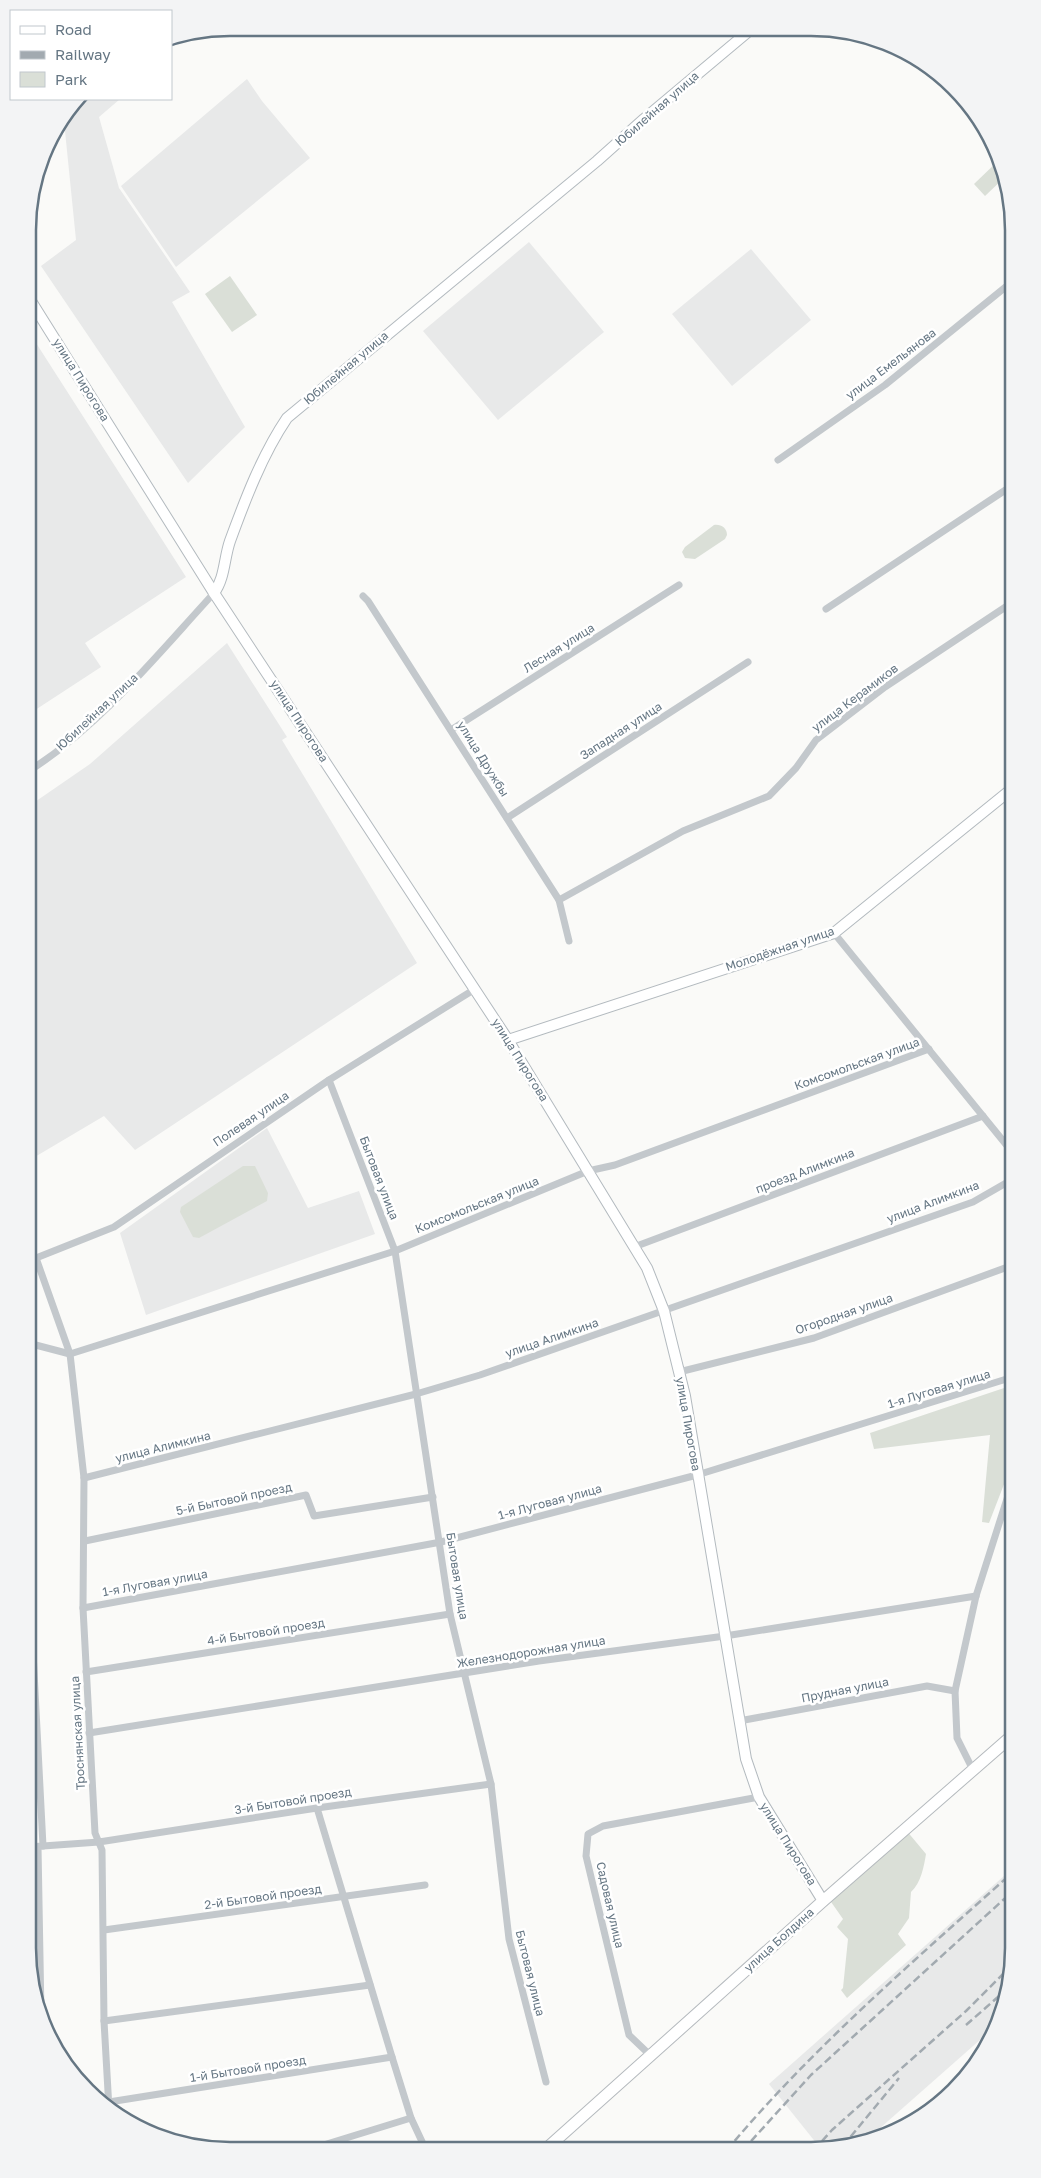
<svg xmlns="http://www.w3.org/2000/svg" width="1041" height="2178" viewBox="0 0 1041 2178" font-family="'Golos Text',sans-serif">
	<rect width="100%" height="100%" fill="#fafaf8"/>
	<g fill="#e8e9e9">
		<path d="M247 79 262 101 310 158 176 267 121 186Z"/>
		<path d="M80 99H120L99 117 119 188 190 292 172 302 245 427 188 483 41 266 76 240 64 121Z"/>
		<path d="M529 242 604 332 498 420 423 331Z"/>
		<path d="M751 249 811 320 732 386 672 314Z"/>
		<path d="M29 332 186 577 85 643 101 667 29 714Z"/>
		<path d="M227 643 287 737 282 740 417 963 135 1150 104 1116 28 1161 29 806 90 764Z"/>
		<path d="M267 1128 308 1208 359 1191 375 1234 146 1315 120 1233Z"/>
		<path d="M1013 1868V1962L998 2024 862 2144 821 2149 769 2084Z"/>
	</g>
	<g fill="#dadfd7">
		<path d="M999 160 1006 176 985 196 974 184Z"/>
		<path d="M230 276 257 315 232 332 205 294Z"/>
		<path d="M714 525C721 524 727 528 727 535L725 539 695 559 685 558 682 552 685 547Z"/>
		<path d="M243 1166H255L268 1193 267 1201 199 1238 193 1237 180 1212 181 1207Z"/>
		<path d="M1013 1385V1461L989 1523 982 1522 990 1435 874 1449 870 1433Z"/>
		<path d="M906 1830 926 1854C924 1866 921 1883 911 1892L909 1918 898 1934 906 1945 847 1998 841 1990 843 1988 848 1939 837 1927 843 1919 829 1899Z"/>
		<path d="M967 2070H970C955 2095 928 2115 901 2126Z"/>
	</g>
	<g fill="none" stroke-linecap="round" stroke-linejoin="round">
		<defs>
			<g id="secondary">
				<path d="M29 298 214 593 508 1040 647 1268 664 1311 685 1396 746 1759 759 1797 823 1901"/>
				<path d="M214 593C225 578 224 558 230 541 245 500 262 455 287 418L597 161 644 119 749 31"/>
				<path d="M508 1040 834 933 1013 788"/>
			</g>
			<path id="primary" d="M546 2149 823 1901 1013 1735"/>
		</defs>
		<use href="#secondary" stroke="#b3babf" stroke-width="12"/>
		<use href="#primary" stroke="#b5babe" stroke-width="13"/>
		<g stroke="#c3c8cc" stroke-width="7">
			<path d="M778 460 885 385 1013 281"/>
			<path d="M363 596 368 601 559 900 569 941"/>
			<path d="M826 609 1013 485"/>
			<path d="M451 730 679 585"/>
			<path d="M29 771C101 725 157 655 214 593"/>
			<path d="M507 818 748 662"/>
			<path d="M559 900 683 831 769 796 796 768 816 740 885 687 1013 602"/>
			<path d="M834 933 1013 1153"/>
			<path d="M329 1080 395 1251 450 1614 491 1784 509 1939 546 2082"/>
			<path d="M634 1247 983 1116"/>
			<path d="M28 1343 70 1354 395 1251 588 1171 615 1165 929 1049"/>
			<path d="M679 1372 814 1338 1013 1265"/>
			<path d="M84 1478 416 1394 480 1375 973 1202 1013 1179"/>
			<path d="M85 1541 306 1495 314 1516 433 1497"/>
			<path d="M28 1555 43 1846 99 1842 317 1808 491 1784"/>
			<path d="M83 1608 441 1542 697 1475 1013 1377"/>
			<path d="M86 1672 450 1614"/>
			<path d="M739 1721 927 1686 955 1691"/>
			<path d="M89 1733 539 1661 725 1636 976 1596"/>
			<path d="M973 1770 957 1738 955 1691 976 1596 1013 1480"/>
			<path d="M317 1808 392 2057 411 2118 425 2148"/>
			<path d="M28 1847 43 1846"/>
			<path d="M38 1847 41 2014"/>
			<path d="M28 1919H38"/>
			<path d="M104 1930 425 1885"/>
			<path d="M104 2021 370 1985"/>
			<path d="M650 2055 629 2035 586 1856 588 1834 603 1826 759 1797"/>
			<path d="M109 2102 392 2057"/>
			<path d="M109 2109 104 2021 102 1850 95 1833 83 1608 84 1478 70 1354 36 1258 114 1227 329 1080 475 989"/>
			<path d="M317 2147 411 2118"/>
		</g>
		<use href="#secondary" stroke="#fff" stroke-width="10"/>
		<use href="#primary" stroke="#fff" stroke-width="11"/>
		<g stroke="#a2aab0" stroke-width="2.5" stroke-dasharray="8 4" stroke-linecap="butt">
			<path d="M966 2025 1006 1990"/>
			<path d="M843 2146 899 2078"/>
			<path d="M727 2150C811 2049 915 1960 1013 1872"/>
			<path d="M743 2150 811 2075 1013 1891"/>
			<path d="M814 2150 832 2130 966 2011 1012 1965"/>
		</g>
	</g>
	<g text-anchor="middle" stroke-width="5" stroke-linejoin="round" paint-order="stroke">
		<g font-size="12" fill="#657683" stroke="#fff">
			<text transform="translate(657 109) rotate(-41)" y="4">Юбилейная улица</text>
			<text transform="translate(891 364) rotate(-37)" y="4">улица Емельянова</text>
			<text transform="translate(346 368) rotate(-40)" y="4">Юбилейная улица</text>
			<text transform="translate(81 380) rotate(58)" y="4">улица Пирогова</text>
			<text transform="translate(559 648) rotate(-32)" y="4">Лесная улица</text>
			<text transform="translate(855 698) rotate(-37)" y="4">улица Керамиков</text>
			<text transform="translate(97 712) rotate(-43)" y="4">Юбилейная улица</text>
			<text transform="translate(299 721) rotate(57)" y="4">улица Пирогова</text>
			<text transform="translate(621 731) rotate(-33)" y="4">Западная улица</text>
			<text transform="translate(483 759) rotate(58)" y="4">улица Дружбы</text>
			<text transform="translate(780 949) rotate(-19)" y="4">Молодёжная улица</text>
			<text transform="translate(520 1060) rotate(58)" y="4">улица Пирогова</text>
			<text transform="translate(857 1064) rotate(-20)" y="4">Комсомольская улица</text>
			<text transform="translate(251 1119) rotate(-34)" y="4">Полевая улица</text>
			<text transform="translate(805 1171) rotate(-21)" y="4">проезд Алимкина</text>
			<text transform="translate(379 1178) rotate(69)" y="4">Бытовая улица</text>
			<text transform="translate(933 1202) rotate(-21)" y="4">улица Алимкина</text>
			<text transform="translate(477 1205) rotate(-22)" y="4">Комсомольская улица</text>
			<text transform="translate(844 1314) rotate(-19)" y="4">Огородная улица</text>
			<text transform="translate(552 1338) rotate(-19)" y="4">улица Алимкина</text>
			<text transform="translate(939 1389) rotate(-17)" y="4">1-я Луговая улица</text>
			<text transform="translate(688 1424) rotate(80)" y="4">улица Пирогова</text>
			<text transform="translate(163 1447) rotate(-14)" y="4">улица Алимкина</text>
			<text transform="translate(234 1499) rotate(-12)" y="4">5-й Бытовой проезд</text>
			<text transform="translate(550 1502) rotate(-15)" y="4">1-я Луговая улица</text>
			<text transform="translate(457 1576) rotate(81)" y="4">Бытовая улица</text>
			<text transform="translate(155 1583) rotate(-10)" y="4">1-я Луговая улица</text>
			<text transform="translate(266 1632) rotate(-9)" y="4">4-й Бытовой проезд</text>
			<text transform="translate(531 1652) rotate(-9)" y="4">Железнодорожная улица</text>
			<text transform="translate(845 1690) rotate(-11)" y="4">Прудная улица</text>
			<text transform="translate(78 1733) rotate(-93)" y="4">Троснянская улица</text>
			<text transform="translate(293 1801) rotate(-9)" y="4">3-й Бытовой проезд</text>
			<text transform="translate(788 1844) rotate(58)" y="4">улица Пирогова</text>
			<text transform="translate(263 1897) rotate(-8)" y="4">2-й Бытовой проезд</text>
			<text transform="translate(610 1905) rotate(77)" y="4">Садовая улица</text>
			<text transform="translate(779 1940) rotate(-42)" y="4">улица Болдина</text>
			<text transform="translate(530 1973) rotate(76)" y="4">Бытовая улица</text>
			<text transform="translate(248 2069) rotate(-9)" y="4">1-й Бытовой проезд</text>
		</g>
	</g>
	<path d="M0 0H1041V2178H0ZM230 36H811A194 194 0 0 1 1005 230V1948A194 194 0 0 1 811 2142H230A194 194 0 0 1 36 1948V230A194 194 0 0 1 230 36Z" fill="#f3f4f5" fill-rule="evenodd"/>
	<path fill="none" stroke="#657683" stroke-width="2.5" d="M230 36H811A194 194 0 0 1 1005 230V1948A194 194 0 0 1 811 2142H230A194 194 0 0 1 36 1948V230A194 194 0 0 1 230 36Z"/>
	<rect x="10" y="10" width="162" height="90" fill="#ffffff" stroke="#c1c8cd"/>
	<rect x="20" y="26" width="25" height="8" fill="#ffffff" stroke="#c1c8cd"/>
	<text x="55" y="35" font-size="15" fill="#657683">Road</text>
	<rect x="20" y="51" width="25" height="8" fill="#a2aab0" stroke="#c1c8cd"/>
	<text x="55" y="60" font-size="15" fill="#657683">Railway</text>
	<rect x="20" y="72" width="25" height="15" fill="#dadfd7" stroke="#c1c8cd"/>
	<text x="55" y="85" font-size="15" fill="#657683">Park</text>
</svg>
